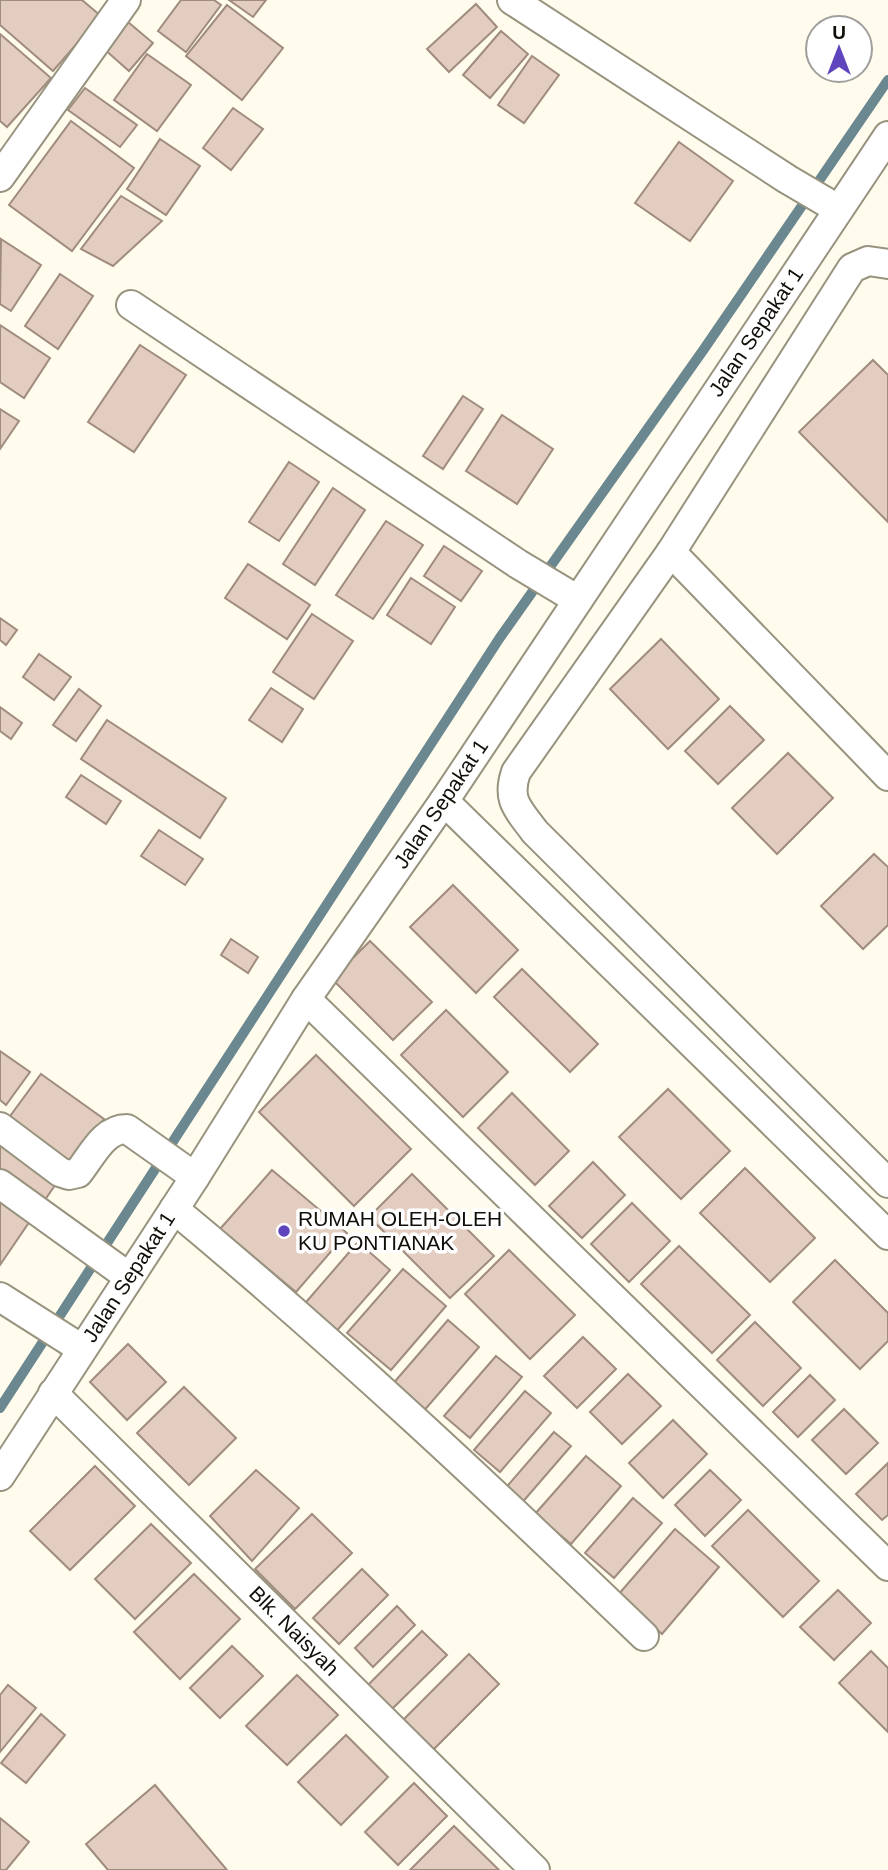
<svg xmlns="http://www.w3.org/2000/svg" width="888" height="1870" viewBox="0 0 888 1870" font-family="Helvetica,sans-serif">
	<rect width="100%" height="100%" fill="#fffcee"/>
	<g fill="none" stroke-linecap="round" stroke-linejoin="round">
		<path stroke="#6b8790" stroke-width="10" d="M0 1408 499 639 704 349 888 80"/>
	</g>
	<g fill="#e3cdc0" stroke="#a08b7f" stroke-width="2">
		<path d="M0 0H82L101 16 53 71 0 25Z"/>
		<path d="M181 0H214L221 5 186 52 158 31Z"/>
		<path d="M229 0H266L253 17Z"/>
		<path d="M476 4 497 27 449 72 427 49Z"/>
		<path d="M227 5 283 48 242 100 186 56Z"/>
		<path d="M128 22 153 43 129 71 104 49Z"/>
		<path d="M501 31 528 54 490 98 463 75Z"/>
		<path d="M0 34 51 78 7 127 0 121Z"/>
		<path d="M147 54 191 85 157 131 114 100Z"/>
		<path d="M532 56 559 75 524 123 498 105Z"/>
		<path d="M85 88 137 125 120 147 68 110Z"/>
		<path d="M233 108 263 129 231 170 203 148Z"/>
		<path d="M71 121 134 168 72 251 9 205Z"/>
		<path d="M160 139 200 166 166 215 127 189Z"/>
		<path d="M679 142 733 181 690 241 635 203Z"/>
		<path d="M121 196 162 221 113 266 81 249Z"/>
		<path d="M1 239 41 265 11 311 0 304Z"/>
		<path d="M60 274 93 296 58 349 25 326Z"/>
		<path d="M0 325 50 358 24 398 0 382Z"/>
		<path d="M140 345 186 375 134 452 88 422Z"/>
		<path d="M873 360 888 375V522L799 432Z"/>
		<path d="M463 396 483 409 443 469 423 456Z"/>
		<path d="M0 409 19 421 0 449Z"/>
		<path d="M502 415 553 449 517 504 466 471Z"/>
		<path d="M289 462 319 482 279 541 249 522Z"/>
		<path d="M333 488 365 510 315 585 283 564Z"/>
		<path d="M386 521 423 545 373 619 336 595Z"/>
		<path d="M444 546 482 571 461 601 424 576Z"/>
		<path d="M248 564 310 605 287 639 225 598Z"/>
		<path d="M411 578 455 607 431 644 387 615Z"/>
		<path d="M312 614 353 641 314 699 273 672Z"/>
		<path d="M0 618 17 630 6 645 0 640Z"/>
		<path d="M661 639 719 699 668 749 610 689Z"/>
		<path d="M39 654 71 677 54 700 23 677Z"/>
		<path d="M271 688 303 709 282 742 249 720Z"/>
		<path d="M79 689 101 706 76 741 53 725Z"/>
		<path d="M730 706 764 740 718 784 685 751Z"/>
		<path d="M0 707 22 723 11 739 0 731Z"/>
		<path d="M107 720 226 798 200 838 81 759Z"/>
		<path d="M788 753 833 798 777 854 732 808Z"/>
		<path d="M81 775 121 801 106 824 66 797Z"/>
		<path d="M159 830 203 859 185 885 141 856Z"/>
		<path d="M874 854 888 867V925L863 949 821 906Z"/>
		<path d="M453 885 518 950 476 993 410 927Z"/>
		<path d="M231 939 258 957 248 973 221 955Z"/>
		<path d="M370 941 432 1002 393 1040 332 979Z"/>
		<path d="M522 969 598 1044 570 1072 494 997Z"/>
		<path d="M446 1010 508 1072 463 1117 401 1055Z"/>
		<path d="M0 1051 30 1072 6 1105 0 1100Z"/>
		<path d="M316 1055 411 1149 354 1206 259 1112Z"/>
		<path d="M41 1074 104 1119 68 1168 5 1123Z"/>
		<path d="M668 1089 730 1151 681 1199 619 1137Z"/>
		<path d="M512 1093 569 1151 535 1185 478 1128Z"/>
		<path d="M0 1136 60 1178 40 1207 0 1178Z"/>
		<path d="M593 1162 625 1195 582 1238 549 1206Z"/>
		<path d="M745 1168 815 1238 770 1282 700 1213Z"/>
		<path d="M272 1170 347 1233 296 1292 220 1229Z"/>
		<path d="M412 1174 494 1256 450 1298 369 1217Z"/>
		<path d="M0 1200 30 1221 0 1265Z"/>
		<path d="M632 1203 670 1241 629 1282 591 1244Z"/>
		<path d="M358 1242 390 1270 333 1335 301 1308Z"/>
		<path d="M679 1246 750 1315 712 1353 641 1284Z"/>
		<path d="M509 1250 575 1315 530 1359 465 1294Z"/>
		<path d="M835 1260 888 1313V1341L860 1369 793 1302Z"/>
		<path d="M403 1269 446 1306 391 1370 347 1333Z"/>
		<path d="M448 1320 479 1347 422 1413 391 1386Z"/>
		<path d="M755 1322 801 1368 763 1406 717 1360Z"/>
		<path d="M583 1337 616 1369 577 1408 544 1376Z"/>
		<path d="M128 1344 166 1382 127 1420 90 1382Z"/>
		<path d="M496 1356 522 1377 470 1438 444 1416Z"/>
		<path d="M628 1374 661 1406 622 1444 590 1412Z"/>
		<path d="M810 1375 835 1400 798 1437 773 1412Z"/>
		<path d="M184 1387 236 1438 189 1485 137 1433Z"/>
		<path d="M525 1391 551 1413 500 1472 474 1450Z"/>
		<path d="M844 1409 878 1443 846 1474 812 1440Z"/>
		<path d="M673 1420 707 1454 663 1498 629 1463Z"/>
		<path d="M554 1432 571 1446 520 1505 503 1491Z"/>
		<path d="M586 1456 621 1486 571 1544 535 1514Z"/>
		<path d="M888 1463V1515L882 1520 856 1494Z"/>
		<path d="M95 1466 135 1506 70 1570 30 1531Z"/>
		<path d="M256 1470 299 1508 252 1561 210 1516Z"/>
		<path d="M710 1470 741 1500 705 1536 675 1505Z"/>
		<path d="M633 1498 662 1523 614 1578 585 1553Z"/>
		<path d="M748 1510 819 1581 783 1617 712 1546Z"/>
		<path d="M312 1514 352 1553 295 1609 255 1569Z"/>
		<path d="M151 1524 191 1563 135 1619 95 1579Z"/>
		<path d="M675 1529 719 1567 662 1634 618 1595Z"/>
		<path d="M362 1569 388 1595 339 1644 313 1618Z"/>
		<path d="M194 1574 240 1619 180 1679 134 1632Z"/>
		<path d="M838 1590 871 1623 834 1660 800 1627Z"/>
		<path d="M397 1606 415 1625 373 1667 355 1648Z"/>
		<path d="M422 1631 447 1655 388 1713 364 1689Z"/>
		<path d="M232 1646 263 1676 220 1718 190 1688Z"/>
		<path d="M871 1651 888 1668V1732L839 1683Z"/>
		<path d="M469 1654 499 1684 432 1751 402 1721Z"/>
		<path d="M297 1675 338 1715 287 1765 246 1726Z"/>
		<path d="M8 1685 36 1708 0 1752V1695Z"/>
		<path d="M41 1714 65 1735 26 1783 1 1763Z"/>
		<path d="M346 1735 388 1777 341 1825 298 1782Z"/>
		<path d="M414 1783 447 1816 398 1865 365 1832Z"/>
		<path d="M155 1785 227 1870H108L86 1844Z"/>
		<path d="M0 1818 29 1842 6 1870H0Z"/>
		<path d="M454 1826 499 1870H410Z"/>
	</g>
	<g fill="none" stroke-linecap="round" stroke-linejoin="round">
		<defs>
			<g id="minor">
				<path d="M512 0 787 179 838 209"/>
				<path d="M0 177 126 0"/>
				<path d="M888 264 868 261 852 268 671 552 516 772C506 801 519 810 535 832L888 1183"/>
				<path d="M131 305 518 564 578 600"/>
				<path d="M671 552 888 776"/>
				<path d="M444 801 888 1235"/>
				<path d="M306 999 888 1566"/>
				<path d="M0 1127 60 1172 69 1175 78 1173C92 1156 103 1129 127 1129L195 1177"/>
				<path d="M0 1184 129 1277"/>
				<path d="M174 1209C337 1344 491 1489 644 1636"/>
				<path d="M0 1297 82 1349"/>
				<path d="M53 1393 535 1870"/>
				<path d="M0 1476 195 1177 306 999 444 801 888 136"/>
			</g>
		</defs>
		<use href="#minor" stroke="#97937e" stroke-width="32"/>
		<use href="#minor" stroke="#fff" stroke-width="28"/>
	</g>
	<circle fill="#5f45bd" stroke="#fff" stroke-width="2.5" cx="284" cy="1231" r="7"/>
	<g text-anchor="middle" stroke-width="7" stroke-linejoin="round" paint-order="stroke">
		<g font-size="21" fill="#110f08" stroke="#fff">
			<text transform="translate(756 332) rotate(-56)" y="7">Jalan Sepakat 1</text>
			<text transform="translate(441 804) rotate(-56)" y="7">Jalan Sepakat 1</text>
			<text transform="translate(129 1277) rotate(-57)" y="7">Jalan Sepakat 1</text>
			<text transform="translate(294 1631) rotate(45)" y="7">Blk. Naisyah</text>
		</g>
		<g font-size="21" fill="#110f08" stroke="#fff" text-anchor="start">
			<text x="298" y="1226">RUMAH OLEH-OLEH<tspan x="298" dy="24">KU PONTIANAK</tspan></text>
		</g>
	</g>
	<g transform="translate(839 49)"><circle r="33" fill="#ffffff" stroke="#a09f9c" stroke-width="2"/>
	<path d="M0-5L12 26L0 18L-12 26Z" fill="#5f45bd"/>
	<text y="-10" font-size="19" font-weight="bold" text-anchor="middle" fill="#110f08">U</text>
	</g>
</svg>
